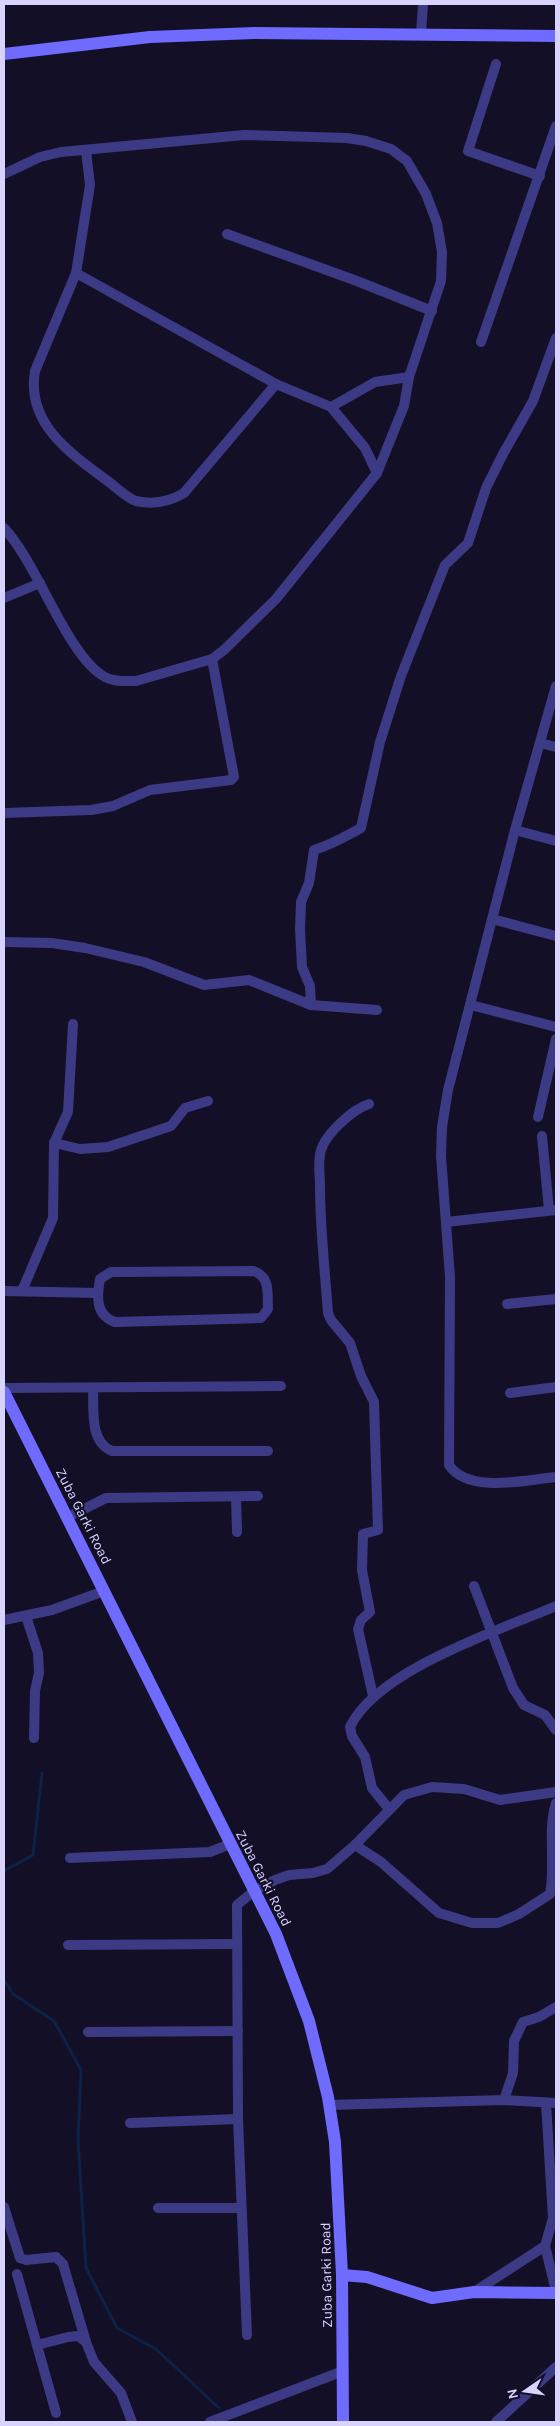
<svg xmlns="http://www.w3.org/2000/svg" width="560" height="2426" viewBox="0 0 560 2426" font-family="Karla,sans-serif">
	<rect width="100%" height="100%" fill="#130f26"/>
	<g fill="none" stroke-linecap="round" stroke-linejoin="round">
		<g stroke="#0c2248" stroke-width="3">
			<path d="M4 1871 33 1855 42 1773"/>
			<path d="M4 1980 13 1994 54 2021 81 2070 78 2140 86 2268 117 2328 156 2349 219 2408"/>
		</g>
		<g stroke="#3d3a85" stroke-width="10">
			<path d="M421 34 423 4"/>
			<path d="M496 64 468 151 540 176"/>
			<path d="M86 151 90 185 76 273 35 371C26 422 68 452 105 479 114 485 126 498 136 501 154 505 169 502 184 493L276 384"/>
			<path d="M4 174 40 157 61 152 244 135 347 138 366 141 391 149 407 161 426 194 437 223 442 252 441 281 409 377 404 406 377 473 276 599 224 650 212 659 136 681C126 681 114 682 105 677 67 656 38 564 4 528"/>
			<path d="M227 234 357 281 432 311"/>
			<path d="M76 273 276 384 331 407 375 382 409 377"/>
			<path d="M481 342 556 126"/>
			<path d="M331 407 365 448 377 473"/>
			<path d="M4 598 40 583"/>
			<path d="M556 686 515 830 448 1090 442 1127 441 1156 450 1277 449 1465C468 1494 526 1480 556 1477"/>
			<path d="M540 743 556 747"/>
			<path d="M4 813 91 810 113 806 150 790 231 780 234 777 212 659"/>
			<path d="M515 830 556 841"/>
			<path d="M492 919 556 936"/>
			<path d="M4 942 52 943 85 948 144 962 204 985 249 980 311 1005 310 986 302 967 300 929 301 902 309 883 314 850C334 844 344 837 361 828L380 742 401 676 445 565 468 543 486 488 503 454 533 401 556 338"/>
			<path d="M311 1005 377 1010"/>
			<path d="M471 1005 556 1027"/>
			<path d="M369 1104C353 1109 322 1136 320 1155 318 1165 320 1176 320 1186 320 1228 325 1271 328 1313L331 1320 350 1343 361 1376 374 1402 378 1530 363 1534 362 1570 370 1612 361 1620 358 1629 373 1696"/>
			<path d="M538 1117 556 1039"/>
			<path d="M542 1136 549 1210"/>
			<path d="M54 1143 80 1149 108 1147 171 1126 185 1108 208 1101"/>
			<path d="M446 1222 556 1210"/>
			<path d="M254 1271C271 1278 267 1293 268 1309L261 1318 115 1322C95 1315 97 1296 100 1279L111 1272Z"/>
			<path d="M4 1291 98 1293"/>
			<path d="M22 1291 53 1218 54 1143 68 1112 73 1024"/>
			<path d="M507 1304 556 1299"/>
			<path d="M4 1388 281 1386"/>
			<path d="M93 1388C94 1408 89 1442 112 1451H268"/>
			<path d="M510 1393 556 1387"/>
			<path d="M236 1498 237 1532"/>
			<path d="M68 1517 106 1498 258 1496"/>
			<path d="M474 1586 513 1688 524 1705 545 1715 556 1730"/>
			<path d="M26 1616 38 1653 39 1673 35 1691 34 1738"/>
			<path d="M4 1620 52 1610 104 1591"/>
			<path d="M389 1809 372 1788 365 1757 352 1736 350 1727C377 1670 500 1630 556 1606"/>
			<path d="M355 1845 381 1862 439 1913 472 1923H498L519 1914 550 1894C556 1865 547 1832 556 1803"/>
			<path d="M70 1858 210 1852 230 1844"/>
			<path d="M68 1945 236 1944"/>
			<path d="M88 2032 238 2031"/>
			<path d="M504 2100 513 2073 514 2041 523 2022 539 2017 556 2007"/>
			<path d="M546 2103 553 2218 545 2246 556 2291"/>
			<path d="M329 2105 504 2100 556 2103"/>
			<path d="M130 2123 238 2119"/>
			<path d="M4 2207 20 2258 26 2260 56 2257 63 2264 86 2342"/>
			<path d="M158 2208H240"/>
			<path d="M17 2274 56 2413"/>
			<path d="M474 2292 545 2246"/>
			<path d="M247 2335 238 2119 237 1905 254 1891 275 1880 289 1875 313 1873 327 1869 355 1845 404 1795 432 1787 464 1789 500 1800 556 1792"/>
			<path d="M37 2345 68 2337 78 2336 86 2342 94 2362 121 2393 132 2422"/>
			<path d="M210 2422 343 2371"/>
			<path d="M496 2422 556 2367"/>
		</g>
		<g stroke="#6f6bff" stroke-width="12">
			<path d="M4 54 150 37 254 33 556 36"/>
			<path d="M4 1392 276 1934 309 2021 328 2097 335 2142 342 2275 343 2422"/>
			<path d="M342 2275 367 2277 432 2298 474 2292 556 2293"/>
		</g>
	</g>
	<g text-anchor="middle" stroke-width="4" stroke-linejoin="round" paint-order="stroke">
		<g font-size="14" fill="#d9d4ff" stroke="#130f26">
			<text transform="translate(84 1516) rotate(63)" y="5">Zuba Garki Road</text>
			<text transform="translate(264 1878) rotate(63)" y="5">Zuba Garki Road</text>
			<text transform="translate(326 2275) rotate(-91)" y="5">Zuba Garki Road</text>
		</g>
	</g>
	<rect width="560" height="2426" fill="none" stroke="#d9d4ff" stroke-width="10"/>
	<g transform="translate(525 2391) rotate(257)" stroke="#130f26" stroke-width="4" paint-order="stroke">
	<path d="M0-4L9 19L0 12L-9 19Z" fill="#d9d4ff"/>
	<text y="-8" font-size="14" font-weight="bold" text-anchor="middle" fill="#d9d4ff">N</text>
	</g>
</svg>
